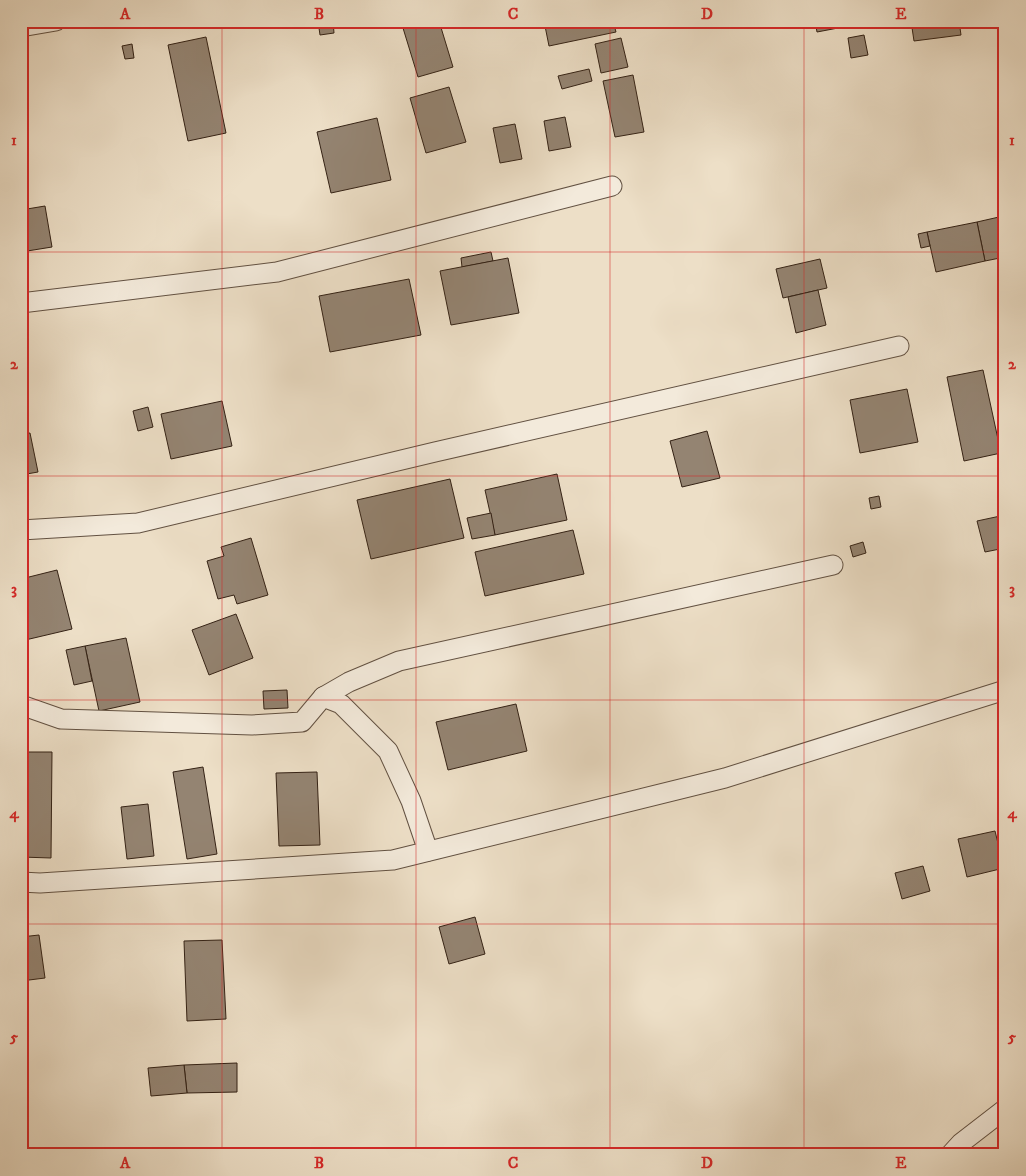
<svg xmlns="http://www.w3.org/2000/svg" width="1026" height="1176" viewBox="0 0 1026 1176" font-family="'IM FELL DW Pica',serif">
	<rect width="100%" height="100%" fill="#eddfc7"/>
	<filter id="stains"><feTurbulence type="fractalNoise" baseFrequency=".004" numOctaves="4"/><feColorMatrix values="0 0 0 0 .2 0 0 0 0 .09 0 0 0 0 .02 0 0 0 .5 -.17"/></filter>
	<radialGradient id="worn" r=".72"><stop offset=".6" stop-color="#630" stop-opacity="0"/><stop offset="1" stop-color="#630" stop-opacity=".3"/></radialGradient>
	<g fill="#948472" stroke="#342215">
		<path d="M318 21H333L334 33 320 35Z"/>
		<path d="M427 21H439L453 67 418 77 403 28Z"/>
		<path d="M544 21H613L616 32 549 46Z"/>
		<path d="M815 21H837L838 28 817 32Z"/>
		<path d="M911 21H959L961 35 914 41Z"/>
		<path d="M864 35 868 55 851 58 848 38Z"/>
		<path d="M206 37 226 133 188 141 168 45Z"/>
		<path d="M621 38 628 67 601 73 595 44Z"/>
		<path d="M132 44 134 58 125 59 122 46Z"/>
		<path d="M589 69 592 81 562 89 558 76Z"/>
		<path d="M633 75 644 132 615 137 603 81Z"/>
		<path d="M449 87 466 142 426 153 410 98Z"/>
		<path d="M565 117 571 147 549 151 544 121Z"/>
		<path d="M377 118 391 180 331 193 317 132Z"/>
		<path d="M515 124 522 159 500 163 493 128Z"/>
		<path d="M45 206 52 247 21 252V210Z"/>
		<path d="M999 217 1005 244V257L985 261 977 222Z"/>
		<path d="M977 222 985 261 936 272 927 232Z"/>
		<path d="M927 232 930 246 921 248 918 234Z"/>
		<path d="M491 252 493 261 462 267 461 258Z"/>
		<path d="M508 258 519 313 451 325 440 271Z"/>
		<path d="M820 259 827 288 783 298 776 269Z"/>
		<path d="M409 279 421 335 330 352 319 296Z"/>
		<path d="M818 290 826 325 796 333 788 297Z"/>
		<path d="M983 370 1001 453 964 461 947 377Z"/>
		<path d="M907 389 918 442 860 453 850 400Z"/>
		<path d="M222 401 232 446 171 459 161 414Z"/>
		<path d="M148 407 153 427 138 431 133 411Z"/>
		<path d="M707 431 720 478 682 487 670 441Z"/>
		<path d="M30 433 38 472 21 475V434Z"/>
		<path d="M557 474 567 520 495 535 485 490Z"/>
		<path d="M450 479 464 538 371 559 357 500Z"/>
		<path d="M879 496 881 507 871 509 869 498Z"/>
		<path d="M491 513 495 535 472 539 467 518Z"/>
		<path d="M1005 515V548L985 552 977 521Z"/>
		<path d="M573 530 584 574 485 596 475 552Z"/>
		<path d="M251 538 268 595 237 604 234 595 218 599 207 561 224 556 221 547Z"/>
		<path d="M863 542 866 553 853 557 850 546Z"/>
		<path d="M57 570 72 629 21 641V579Z"/>
		<path d="M236 614 253 658 209 675 192 630Z"/>
		<path d="M126 638 140 702 99 711 85 646Z"/>
		<path d="M85 646 92 681 74 685 66 650Z"/>
		<path d="M287 690 288 708 264 709 263 691Z"/>
		<path d="M516 704 527 751 448 770 436 722Z"/>
		<path d="M21 752H52L51 858 21 857Z"/>
		<path d="M203 767 217 854 187 859 173 772Z"/>
		<path d="M317 772 320 845 279 846 276 773Z"/>
		<path d="M148 804 154 856 127 859 121 807Z"/>
		<path d="M995 831 1004 868 967 877 958 839Z"/>
		<path d="M923 866 930 891 902 899 895 873Z"/>
		<path d="M475 917 485 954 449 964 439 927Z"/>
		<path d="M39 935 45 978 21 981V937Z"/>
		<path d="M222 940 226 1019 187 1021 184 941Z"/>
		<path d="M237 1063V1092L187 1093 184 1065Z"/>
		<path d="M184 1065 187 1093 151 1096 148 1068Z"/>
	</g>
	<g fill="none" stroke-linecap="round" stroke-linejoin="round">
		<defs>
			<g id="street">
				<path d="M21 27 56 21"/>
				<path d="M21 303 277 272 612 186"/>
				<path d="M21 530 138 523 435 452 899 346"/>
				<path d="M323 697 349 682 399 661 833 565"/>
				<path d="M21 705 61 719 252 725 302 722 323 697 341 704 388 751 411 801 428 851"/>
				<path d="M21 882 40 883 393 860 725 778 1005 690"/>
				<path d="M950 1155 961 1143 1005 1109"/>
			</g>
		</defs>
		<use href="#street" stroke="#625142" stroke-width="21"/>
		<use href="#street" stroke="#f3eadb" stroke-width="19"/>
	</g>
	<path fill="none" stroke="#d62828" stroke-width="1" stroke-opacity="0.55" d="M222 21V1155M416 21V1155M610 21V1155M804 21V1155M21 252H1005M21 476H1005M21 700H1005M21 924H1005"/>
	<rect width="1026" height="1176" fill="none" stroke="#eddfc7" stroke-width="55"/>
	<rect x="28" y="28" width="970" height="1120" fill="none" stroke="#d62828" stroke-width="2"/>
	<g font-size="16" text-anchor="middle" font-weight="bold" fill="#d62828">
		<text x="125" y="19">A</text>
		<text x="319" y="19">B</text>
		<text x="513" y="19">C</text>
		<text x="707" y="19">D</text>
		<text x="901" y="19">E</text>
		<text x="14" y="145">1</text>
		<text x="1012" y="145">1</text>
		<text x="14" y="369">2</text>
		<text x="1012" y="369">2</text>
		<text x="14" y="594">3</text>
		<text x="1012" y="594">3</text>
		<text x="14" y="818">4</text>
		<text x="1012" y="818">4</text>
		<text x="14" y="1042">5</text>
		<text x="1012" y="1042">5</text>
		<text x="125" y="1168">A</text>
		<text x="319" y="1168">B</text>
		<text x="513" y="1168">C</text>
		<text x="707" y="1168">D</text>
		<text x="901" y="1168">E</text>
	</g>
	<rect width="100%" height="100%" filter="url(#stains)"/>
	<rect width="100%" height="100%" fill="url(#worn)"/>
</svg>
